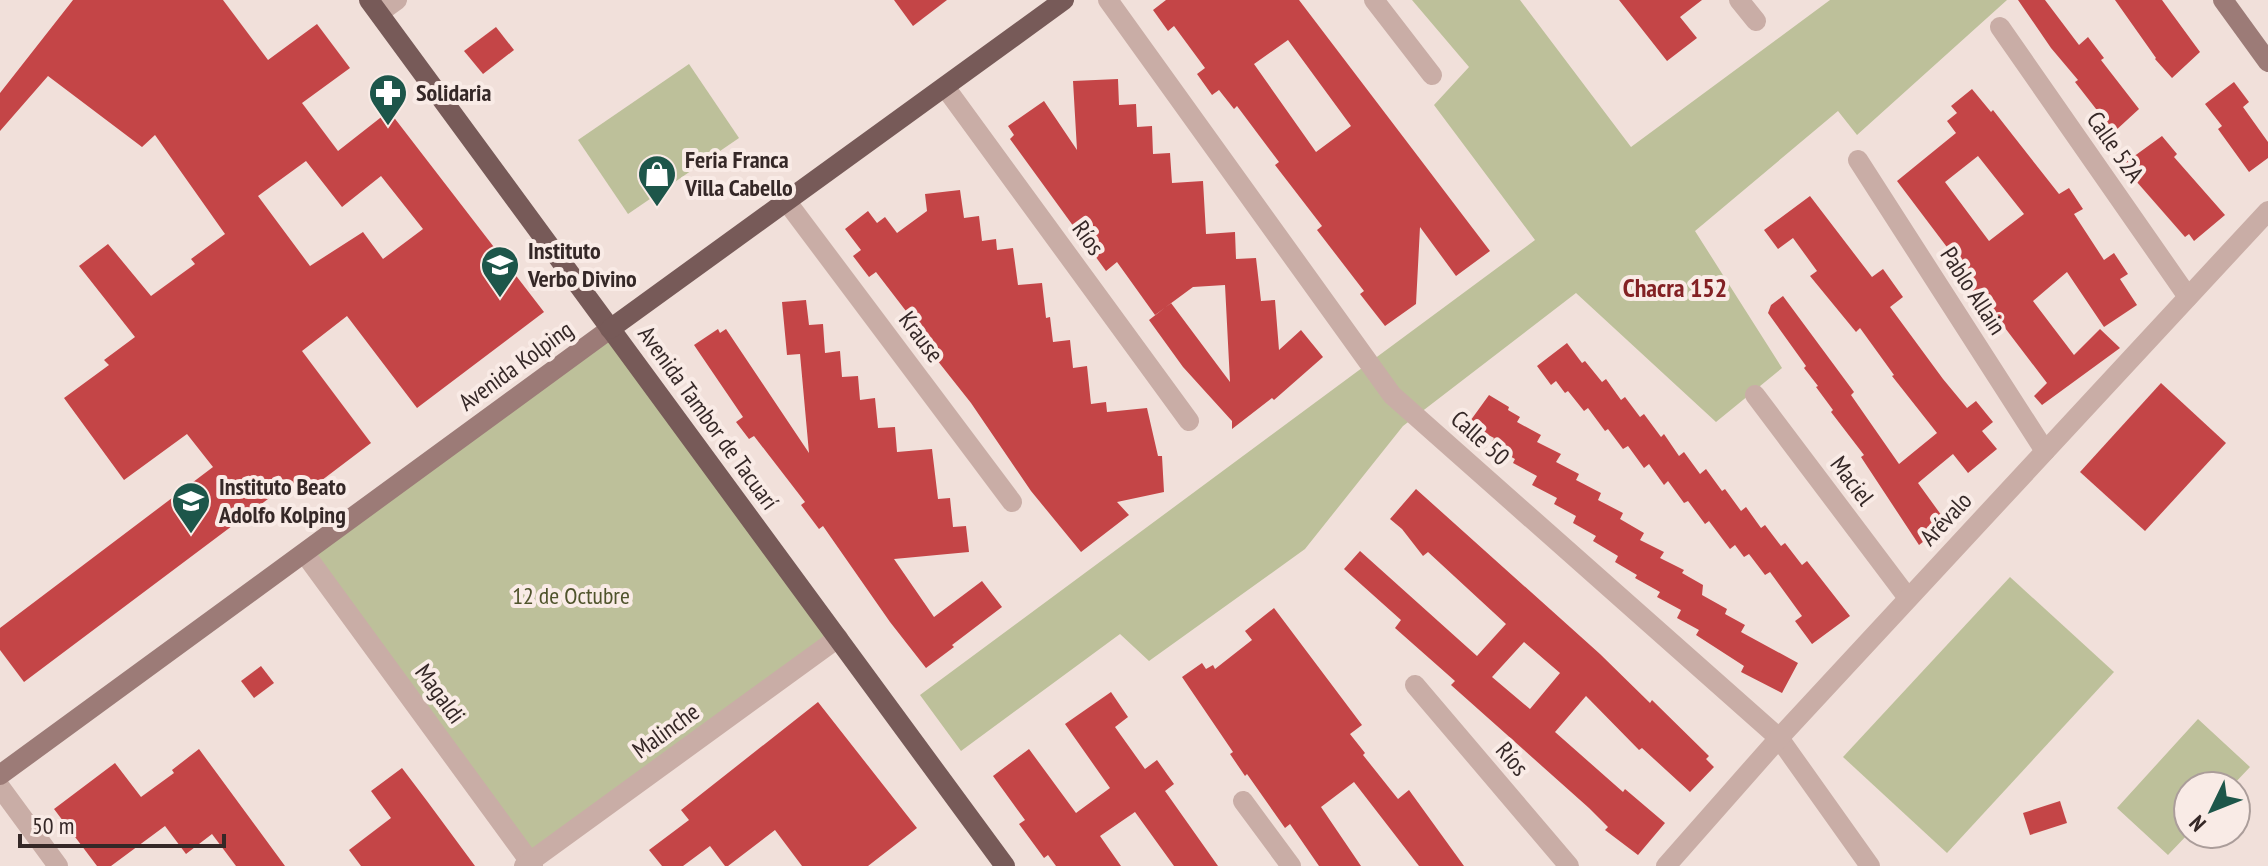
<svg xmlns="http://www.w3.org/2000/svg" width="2268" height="866" viewBox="0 0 2268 866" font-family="'PT Sans Narrow',sans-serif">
	<rect width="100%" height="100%" fill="#f1e0da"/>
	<g fill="#bdc09a">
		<path d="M1412 0H1520L1631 147 1830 0H2007L1857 135 1838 111 1695 231 1782 368 1716 422 1576 293 1403 426 1305 549 1149 661 1120 634 961 751 920 695 1535 240 1434 105 1469 67Z"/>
		<path d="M689 64 739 138 628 214 578 140Z"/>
		<path d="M610 329 838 638 530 862 305 554Z"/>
		<path d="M2010 577 2114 672 1947 853 1843 757Z"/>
		<path d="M2198 719 2250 767 2232 786H2188V834L2168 855 2117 808Z"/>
	</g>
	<g fill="#c44547" fill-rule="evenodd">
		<path d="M73 0H223L268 60 317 24 350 68 302 103 338 151 389 111 544 312 417 408 347 316 302 351 371 443 301 496 292 481 24 682 0 650V628L213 467 187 434 124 480 64 398 109 365 104 360 135 337 79 266 108 244 151 296 195 264 191 259 225 234 155 135 142 147 48 76 0 131V93ZM306 161 342 207 381 176 423 229 383 259 363 232 310 266 258 196Z"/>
		<path d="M894 0H947L913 26Z"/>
		<path d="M1166 0H1299L1490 251 1456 276 1420 227 1416 304 1385 326 1360 294 1364 291 1317 230 1322 226 1275 165 1279 162 1237 106 1234 109 1219 90 1212 95 1197 74 1205 68 1174 26 1168 31 1153 10ZM1288 40 1351 126 1316 152 1254 64Z"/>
		<path d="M1619 0H1702L1680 17 1697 38 1667 61Z"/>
		<path d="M2018 0H2045L2079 45 2088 37 2104 58 2101 60 2139 109 2114 132 2075 82 2078 80 2051 48Z"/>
		<path d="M2115 0H2162L2200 52 2172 78 2155 59 2156 58Z"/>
		<path d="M496 27 514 50 483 74 464 51Z"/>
		<path d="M1118 79 1119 105 1136 104 1137 127 1152 126 1153 154 1170 153 1172 183 1203 181 1206 234 1235 232 1236 259 1256 258 1261 301 1275 300 1279 350 1301 330 1323 357 1274 400 1272 398 1232 429V421L1183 367 1149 320 1171 303 1230 382 1225 285 1193 287 1155 315 1117 262 1106 271 1010 139 1014 135 1008 126 1044 101 1077 150 1073 81Z"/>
		<path d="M2234 82 2249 102 2243 107 2268 142V158L2249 172 2218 129 2222 126 2205 104Z"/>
		<path d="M1972 89 1991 112 1993 110 2059 194 2069 188 2083 209 2074 214 2104 260 2114 253 2128 274 2120 279 2137 305 2104 327 2067 272 2033 301 2074 355 2100 329 2120 348 2042 405 2034 396 2047 383 2002 324 1996 328 1952 274 1962 267 1897 181 1956 133 1947 121 1957 113 1951 106ZM1978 156 2024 214 1989 241 1945 182Z"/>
		<path d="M2162 136 2177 154 2174 157 2225 215 2194 241 2189 234 2185 237 2122 165Z"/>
		<path d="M960 190 964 218 979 216 982 241 996 239 997 250 1013 248 1018 285 1042 283 1046 318 1050 317 1053 342 1070 340 1073 368 1087 366 1091 404 1106 402 1107 412 1147 408 1158 456H1162L1164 492 1117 502 1129 515 1081 552 1031 491 971 403 914 331 919 328 876 272 869 277 853 256 861 250 845 229 868 211 877 223 885 217 897 233 927 211 925 194Z"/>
		<path d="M1810 196 1872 277 1883 269 1903 297 1890 307 1943 379 1967 408 1976 401 1993 422 1982 431 1997 449 1968 473 1953 454 1918 483 1947 523 1919 545 1861 457 1864 455 1831 412 1833 410 1816 387 1818 386 1804 368 1806 366 1768 313 1771 305 1783 296 1854 392 1851 395 1899 464 1937 433 1892 376 1894 375 1860 328 1856 332 1810 276 1817 271 1793 238 1778 249 1764 230Z"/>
		<path d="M806 300 809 325 823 324 825 353 840 351 842 377 858 376 860 400 875 398 878 428 895 427 897 452 932 449 938 499 950 498 953 527 966 526 969 552 894 559 934 617 982 581 1002 607 952 645 954 647 926 668 890 622 823 526 819 529 801 505 805 502 754 436 749 439 736 422 743 417 694 345 718 329 720 333 726 329 809 453 800 354 787 355 782 302Z"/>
		<path d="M1567 343 1582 363 1585 361 1602 382 1606 379 1621 400 1625 397 1640 417 1644 414 1661 437 1664 434 1679 456 1684 452 1700 474 1706 469 1722 491 1725 489 1741 511 1746 507 1761 528 1765 525 1781 546 1785 543 1802 565 1807 561 1850 616 1812 644 1795 621 1802 616 1770 572 1765 575 1749 554 1744 557 1735 545 1730 549 1709 521 1705 524 1688 501 1684 503 1668 481 1664 485 1649 464 1644 468 1628 446 1623 449 1608 429 1605 431 1588 408 1584 411 1568 391 1565 393 1556 381 1551 385 1537 366Z"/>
		<path d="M2161 383 2226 443 2145 531 2080 472Z"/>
		<path d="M1489 395 1509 407 1508 410 1520 417 1517 422 1541 435 1537 442 1561 454 1556 462 1579 474 1576 480 1601 493 1598 500 1623 513 1620 519 1644 533 1640 540 1664 552 1660 558 1684 570 1682 573 1703 585 1702 595 1727 609 1725 614 1745 625 1741 632 1798 663 1782 693 1741 672 1744 666 1696 635 1699 630 1677 618 1681 610 1657 597 1660 592 1635 578 1637 575 1615 562 1618 556 1593 541 1596 536 1573 523 1576 516 1554 504 1557 498 1532 485 1537 476 1513 463 1515 459 1490 445 1494 438 1468 424Z"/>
		<path d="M1416 489 1600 654 1650 703 1652 700 1709 756 1706 759 1714 767 1690 792 1642 748 1639 750 1586 696 1555 732 1623 792 1625 789 1665 823 1638 855 1605 830 1608 827 1589 808 1451 685 1455 681 1395 628 1401 620 1344 569 1360 551 1477 656 1506 624 1428 552 1423 556 1402 529 1390 519ZM1524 642 1560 673 1530 709 1492 677Z"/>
		<path d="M1274 608 1362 725 1350 734 1365 753 1363 755 1398 799 1409 790 1464 866H1419L1354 782 1321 807 1361 866H1319L1290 824 1285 828 1247 774 1245 776 1230 754 1233 752 1182 677 1202 663 1206 669 1213 665 1215 669 1252 640 1245 631Z"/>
		<path d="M261 666 274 683 254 698 241 681Z"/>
		<path d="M1111 692 1128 717 1115 727 1145 769 1157 760 1174 784 1165 791 1218 866H1174L1135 812 1100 836 1121 866H1056L1048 855 1044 858 1019 824 1025 820 993 776 1029 749 1076 813 1110 788 1065 724Z"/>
		<path d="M818 702 917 828 868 866H802L775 830 728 866H725L710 846 683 866H662L649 850 689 820 681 810Z"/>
		<path d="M199 749 285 866H236L212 834 186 854 165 826 111 866H97L54 809 115 763 141 797 174 773 172 770Z"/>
		<path d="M402 768 427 801 475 866H361L349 850 391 818 371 791Z"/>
		<path d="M2060 801 2067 823 2030 835 2023 813Z"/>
	</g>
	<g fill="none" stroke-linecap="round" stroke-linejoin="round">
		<g stroke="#c9ada6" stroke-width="20">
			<path d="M1108 0 1392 395 1779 738 1870 866"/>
			<path d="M1374 0 1432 75"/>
			<path d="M1739 0 1756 21"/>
			<path d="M379 13 397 0"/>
			<path d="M2000 27 2188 297"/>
			<path d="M945 87 1189 421"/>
			<path d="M1858 160 2045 451"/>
			<path d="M787 202 1012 502"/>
			<path d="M1755 395 1908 598"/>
			<path d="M305 554 533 866"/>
			<path d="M1415 685 1569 866"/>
			<path d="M0 787 58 866"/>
			<path d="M1243 801 1291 866"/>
			<path d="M524 866 838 638"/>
			<path d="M1666 866 1779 738 2268 211"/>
		</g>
		<g stroke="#9c7b77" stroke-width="20">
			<path d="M2223 0 2268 62"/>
			<path d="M0 775 610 329"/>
		</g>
		<g stroke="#775a58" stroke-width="20">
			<path d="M369 0 1005 866"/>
			<path d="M610 329 1064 0"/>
		</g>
	</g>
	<defs>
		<symbol id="pharmacy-pin" viewBox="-11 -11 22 30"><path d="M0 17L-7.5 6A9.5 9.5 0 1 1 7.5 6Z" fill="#1d564a" stroke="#f9ebe6"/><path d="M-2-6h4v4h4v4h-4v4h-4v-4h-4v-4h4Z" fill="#fff"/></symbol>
		<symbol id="shop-pin" viewBox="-11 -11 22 30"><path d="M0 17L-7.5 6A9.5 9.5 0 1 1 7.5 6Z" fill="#1d564a" stroke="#f9ebe6"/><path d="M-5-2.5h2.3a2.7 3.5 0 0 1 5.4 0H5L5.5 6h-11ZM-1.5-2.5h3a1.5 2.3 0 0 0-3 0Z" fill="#fff"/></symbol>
		<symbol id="school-pin" viewBox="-11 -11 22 30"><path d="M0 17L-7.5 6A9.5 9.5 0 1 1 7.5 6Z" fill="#1d564a" stroke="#f9ebe6"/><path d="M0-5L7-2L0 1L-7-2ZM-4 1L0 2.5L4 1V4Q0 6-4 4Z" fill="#fff"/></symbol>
	</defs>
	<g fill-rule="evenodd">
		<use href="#pharmacy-pin" x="366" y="71" width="44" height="60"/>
		<use href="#shop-pin" x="635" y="152" width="44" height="60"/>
		<use href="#school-pin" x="478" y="243" width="44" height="60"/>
		<use href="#school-pin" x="169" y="479" width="44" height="60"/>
	</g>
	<g text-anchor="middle" stroke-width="8" stroke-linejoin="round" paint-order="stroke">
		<g font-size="24" font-weight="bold" fill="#352827" stroke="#f9ebe6" text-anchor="start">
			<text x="416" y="101">Solidaria</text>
			<text x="685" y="168">Feria Franca<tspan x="685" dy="28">Villa Cabello</tspan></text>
			<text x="528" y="259">Instituto<tspan x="528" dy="28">Verbo Divino</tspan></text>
			<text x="219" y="495">Instituto Beato<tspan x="219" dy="28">Adolfo Kolping</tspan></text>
		</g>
		<g font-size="24" fill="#352827" stroke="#f9ebe6">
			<text transform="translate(2115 147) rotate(55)" y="8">Calle 52A</text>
			<text transform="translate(1088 238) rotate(54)" y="8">Ríos</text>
			<text transform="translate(1973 291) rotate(57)" y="8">Pablo Allain</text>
			<text transform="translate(921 337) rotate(53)" y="8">Krause</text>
			<text transform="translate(516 366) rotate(-36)" y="8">Avenida Kolping</text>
			<text transform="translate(708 418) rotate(54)" y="8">Avenida Tambor de Tacuarí</text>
			<text transform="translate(1480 438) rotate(42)" y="8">Calle 50</text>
			<text transform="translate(1852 481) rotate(53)" y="8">Maciel</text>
			<text transform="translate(1946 519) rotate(-47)" y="8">Arévalo</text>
			<text transform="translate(440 694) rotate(54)" y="8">Magaldi</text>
			<text transform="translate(666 731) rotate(-36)" y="8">Malinche</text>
			<text transform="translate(1512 759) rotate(50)" y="8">Ríos</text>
		</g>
		<g font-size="24" fill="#4f532b" stroke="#f9ebe6">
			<text x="571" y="604">12 de Octubre</text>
		</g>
		<g font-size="26" font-weight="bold" fill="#832124" stroke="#f9ebe6">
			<text x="1675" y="297">Chacra 152</text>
		</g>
	</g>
	<g transform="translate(2212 810) rotate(227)"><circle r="38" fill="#f9ebe6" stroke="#ab9d9a" stroke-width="2"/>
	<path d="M0-6L14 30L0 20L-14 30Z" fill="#1d564a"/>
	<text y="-12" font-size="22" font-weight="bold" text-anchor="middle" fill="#352827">N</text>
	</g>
	<path d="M20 834v12h204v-12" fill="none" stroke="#352827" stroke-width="4"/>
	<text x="32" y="834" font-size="24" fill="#352827" stroke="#f9ebe6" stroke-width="6" paint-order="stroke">50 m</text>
</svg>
